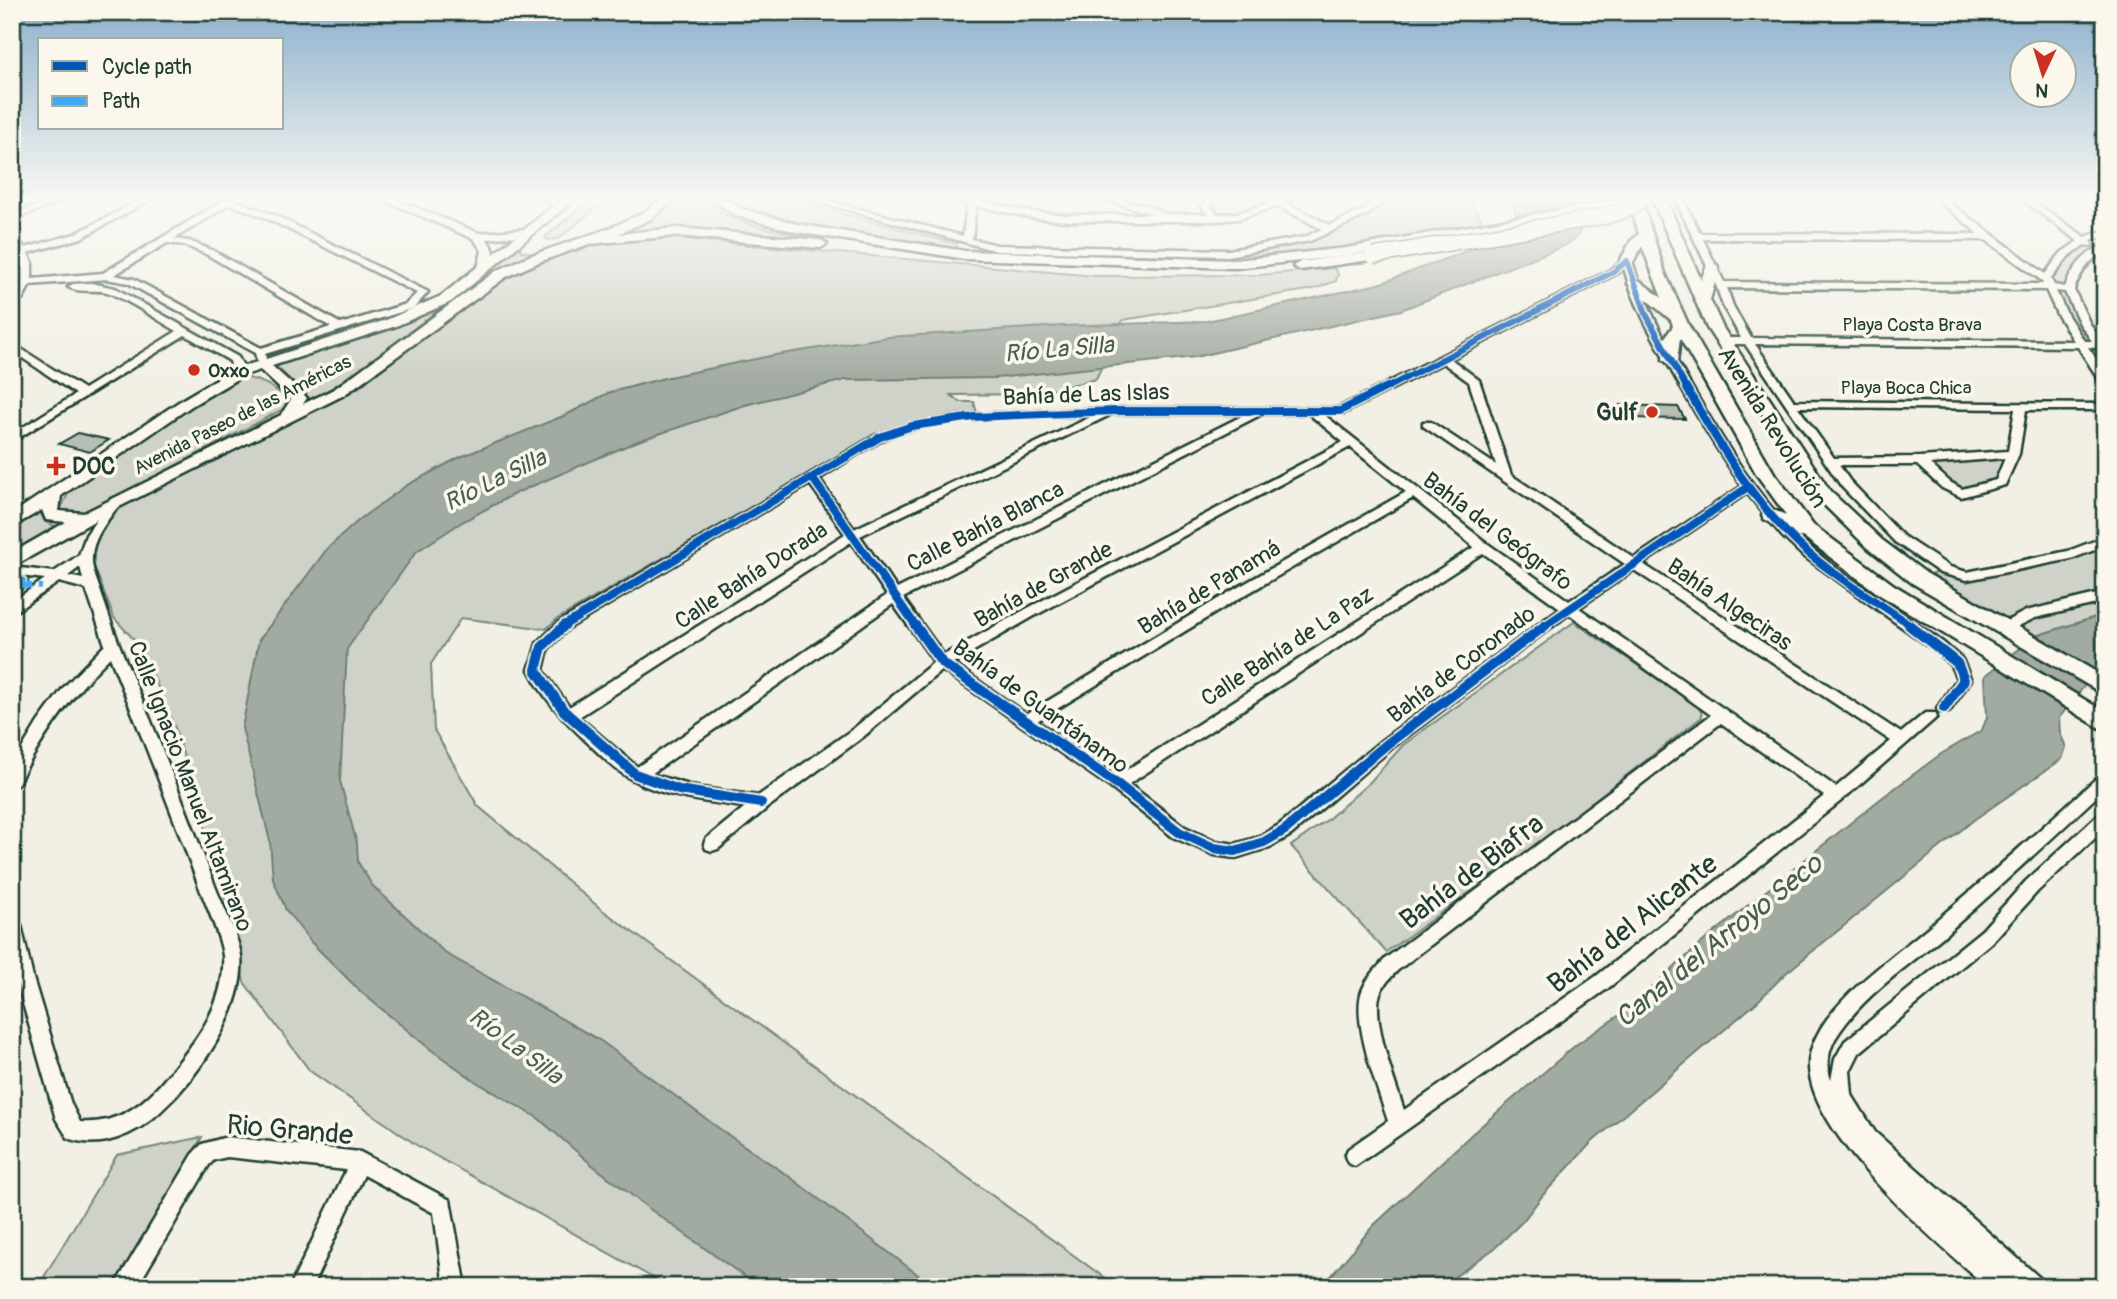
<svg xmlns="http://www.w3.org/2000/svg" width="2117" height="1299" viewBox="0 0 2117 1299" font-family="Pangolin,sans-serif">
	<rect width="100%" height="100%" fill="#f2f0e5"/>
	<filter id="ink" filterUnits="userSpaceOnUse"><feTurbulence type="fractalNoise" baseFrequency=".0143" numOctaves="2"/><feDisplacementMap in="SourceGraphic" scale="14" xChannelSelector="R" yChannelSelector="G"/><feConvolveMatrix kernelMatrix="1 2 1 2 8 2 1 2 1" color-interpolation-filters="sRGB"/></filter>
	<g filter="url(#ink)">
		<g fill="#cfd2c8" stroke="#77887e" stroke-width="2">
			<path d="M591 199H607L558 239 547 240 545 237Z"/>
			<path d="M678 199H704C730 225 772 229 807 237L681 227 621 233 651 220Z"/>
			<path d="M726 199H787L957 244 956 252C914 245 750 223 726 199Z"/>
			<path d="M1218 199H1278L1243 213 1216 212Z"/>
			<path d="M1385 199H1469L1483 223 1442 235 1224 266V256C1283 246 1336 238 1385 199Z"/>
			<path d="M2105 233V248L2099 250 2069 290 2094 338 2105 351V381L2048 287C2063 249 2069 250 2105 233Z"/>
			<path d="M669 238 1096 276 1260 275 1334 268 1338 274 1336 281 1314 289 1123 320 1096 379 1036 394 951 395 960 402H974L977 413C936 415 901 424 864 442L557 619 546 629 461 618 431 664 434 730 478 806 601 909 1117 1287H669L418 1146 310 1071 244 982 220 876 174 725 141 647 114 618 92 561 97 535 117 509 130 499 357 389 453 312 498 282 555 257 604 243Z"/>
			<path d="M516 243 522 251 535 254C449 286 387 362 306 402L307 396 275 365 413 319 444 304Z"/>
			<path d="M242 377C262 380 273 386 288 400L285 408 86 513 68 515 60 510 72 486 148 433Z"/>
			<path d="M2013 454 2004 480 1961 493 1920 461Z"/>
			<path d="M39 510 45 522 60 528 12 556V529Z"/>
			<path d="M2105 541V614L2036 636 2028 642 1919 578 1945 570 1956 574 2043 562Z"/>
			<path d="M1574 622 1697 706 1701 711 1702 717 1539 843 1386 952 1291 846 1327 820 1370 782 1403 745Z"/>
			<path d="M202 1137 114 1287H38L117 1155Z"/>
		</g>
		<g fill="#a2aba1" stroke="#6e7f75" stroke-width="2">
			<path d="M1511 199H1569L1581 228 1577 237 1564 246 1401 310 1195 357 996 378 845 380 745 405 638 441 516 493 462 522 416 552 347 649 340 781 357 844 358 862 372 885 445 953 601 1041 724 1132 790 1177 934 1287H759L647 1207 591 1164 538 1118 478 1083 430 1049 361 992 311 942 286 910 273 879 270 841 242 728 259 640 327 549 360 519 407 485 458 458 566 415 608 393 664 378 775 355 888 337 1062 326 1207 321 1379 284 1495 240 1517 218Z"/>
			<path d="M2105 614V667L2097 670 2059 718 2060 733 2066 747 2062 759 1975 819 1786 973 1756 1003 1591 1143 1543 1195 1523 1221 1495 1248 1453 1278 1446 1287H1322L1373 1226 1473 1133 1577 1044 1624 1012 1705 940 1879 800 1941 754 1982 730 1987 717 1985 676 2036 636Z"/>
		</g>
		<g fill="#b7beb3" stroke="#1f3d34" stroke-width="2">
			<path d="M1620 405 1678 407 1685 419 1626 418Z"/>
			<path d="M78 433 109 440 90 452 59 444Z"/>
		</g>
		<g fill="none" stroke-linecap="round" stroke-linejoin="round">
			<defs>
				<path id="pedestrian" d="M12 578 23 581 12 591"/>
				<g id="minor">
					<path d="M55 199H67L12 220V214Z"/>
					<path d="M142 199H152L81 238 28 253 32 262V279L103 273 226 199H237L236 201 272 214 428 292 414 308 265 354 266 359 261 362 257 361 255 353 128 283 107 279 30 285 23 298 12 308V298L20 287 12 289V283L22 281C26 260 12 251 12 233L25 248 75 234ZM230 204 266 218 417 293 406 304 341 324 212 250 189 241 174 239ZM167 243 184 245 206 254 331 327 261 348 134 279 114 275Z"/>
					<path d="M543 199H553L564 206 557 208Z"/>
					<path d="M808 199H821L963 236 967 204 950 199H976V201L1033 212 1067 215 1153 214 1102 199H1117L1146 205 1166 214H1207L1202 207 1207 199H1215L1211 207 1217 214 1238 213 1282 199H1294L1286 203 1330 225 1361 211 1378 199H1387L1367 215 1310 241 1228 256 997 251ZM976 206 1033 218 1067 221H1216L1239 219 1277 206 1322 229 1305 237 1228 250 997 245 972 239Z"/>
					<path d="M1675 199H1683L1700 233 1979 234 1936 199H1945L2045 274 2061 253 2078 241 2021 199H2030L2085 237 2105 230V236L2091 241 2092 246 2084 245 2068 257 2051 279 2054 285 2065 287C2073 267 2085 252 2105 245V251C2089 260 2080 273 2074 290L2090 324 2105 345V349L2088 347 2105 372V384L2101 383 2078 347 1755 344 1794 401 2105 404V410H2026L2019 454 2005 485 1961 497 1942 488 1917 465H1839L1850 481 1903 536 1950 567 1967 572 2068 551 2105 537V546L2071 559 1967 580 1940 573 1895 542 1842 487 1745 344H1725L1720 341 1725 338H1741L1723 306 1716 285ZM1703 239 1986 240 2042 281 2043 284 1724 282ZM1727 288 2046 290 2057 314 2074 341 1751 338 1733 306ZM2056 291 2065 292 2080 324 2092 341H2084L2067 314ZM1798 407 2015 409 2008 451 1920 457 1834 458ZM2005 458 1996 480 1962 489 1950 482 1930 464Z"/>
					<path d="M1627 258 1632 261C1644 304 1666 342 1688 381 1723 441 1758 502 1811 548 1852 584 1901 611 1945 644L1962 659 1971 680 1949 712H1939L1937 708 1957 679 1951 666 1935 651 1802 555 1782 536 1747 493 1643 564 1901 733 1925 713H1935L1937 717 1842 800 1607 989 1355 1166 1348 1163 1345 1156 1348 1149 1388 1121C1378 1089 1353 1026 1361 994 1365 980 1376 969 1386 958L1711 715 1569 614 1392 748 1291 835 1270 847 1235 858 1214 855 1173 837 1111 788 942 670 863 737 767 808 718 849 712 851 706 849 704 844 706 839 745 807C707 802 665 798 631 779 613 769 600 754 586 741 563 719 543 698 529 670L537 643 559 622 876 435 912 423 974 414 1115 408H1338L1610 270ZM1624 268C1634 306 1655 341 1674 375 1695 413 1717 450 1742 486L1634 558 1511 475 1479 380 1451 359 1616 274ZM1443 363 1469 382 1496 465 1431 422H1423V426L1625 564 1569 601 1488 544 1323 414 1344 413ZM1112 414H1246L897 589 860 536ZM1262 414H1309L1343 442 1026 609 944 655 903 598ZM1095 415 854 529 819 479C840 466 861 451 883 440 936 414 1036 418 1095 415ZM1350 447 1406 492 1228 593 1026 714 953 663 1036 615ZM810 484 845 534 569 707 543 670 548 649 569 628ZM1413 498 1474 547 1117 776 1037 721 1238 599ZM851 542 887 595 637 767 579 717ZM1483 553 1560 608 1382 740 1279 825 1259 837 1235 844 1216 841 1185 827 1129 784ZM1634 570 1891 741 1836 787 1579 608ZM893 604 934 662 853 729 758 796 696 787 651 774ZM1721 723 1824 796 1595 977 1404 1110C1396 1085 1369 1015 1381 991 1385 983 1392 976 1398 970Z"/>
					<path d="M91 283 115 288 238 357 242 364V373L237 376 233 375 230 361 185 335 12 442V434L76 394 12 351V343L84 389 177 331C156 319 133 303 110 293 97 288 79 294 68 287L73 284Z"/>
					<path d="M115 498 121 502C110 518 92 537 92 558 91 569 98 583 101 593 110 619 118 644 129 668 159 740 188 813 215 886 222 904 239 938 241 956 246 1010 198 1077 160 1112 137 1134 100 1151 68 1138L56 1119 12 965V917L18 920 21 925 33 978 71 1104 80 1122C119 1125 146 1103 169 1074 197 1040 226 1003 223 956 222 939 203 898 197 881 169 805 140 731 110 657 71 695 42 737 17 785L12 787V765L38 722 63 688 105 645 86 589 59 582 12 614V602L45 579 12 575V567L54 572 79 555 86 535 111 499ZM80 567 83 579 68 576Z"/>
					<path d="M2105 592V602L2035 618 2004 633 1997 628 1999 625 2026 611Z"/>
					<path d="M2105 773V789C2053 837 2001 886 1947 933 1909 966 1862 995 1835 1039 1828 1052 1826 1066 1831 1080L1835 1059 1845 1041 1982 930 2026 881 2099 814 2105 813V829L2038 891 1994 940 1859 1053 1850 1071 1852 1095 1875 1132 2041 1279 2044 1287H2017L2013 1284 2015 1287H1987C1936 1242 1813 1138 1809 1068 1808 1051 1817 1033 1827 1019 1856 981 1897 954 1933 923 1990 876 2045 825 2100 775Z"/>
					<path d="M227 1137 360 1152 450 1200 466 1287H444L434 1213 364 1175 312 1287H290L346 1170 227 1157 214 1160 209 1165 137 1287H114L195 1151 202 1144Z"/>
				</g>
				<path id="tertiary" d="M381 199H395L479 233 526 229 532 232 526 235 487 239 494 251 490 267 484 271 478 267 482 251 474 239Z"/>
				<g id="secondary">
					<path d="M562 199H575L451 302 396 326 272 366 304 395 307 398 303 404 334 389 496 271 529 256 610 228 643 213 661 199H674L651 219 618 234 676 228 821 240 827 244 821 248 676 236 589 244 539 262 506 277 344 395 121 506 12 567V553L66 522 46 520 42 510 12 527V514L183 399 232 370 386 320 441 296ZM260 370 291 399 281 415 84 513 59 511 61 496 193 405 242 376Z"/>
					<path d="M712 199H726L742 209 797 224 965 251 1235 260 1346 248 1621 199 1640 200 1634 204 1346 256 1235 268 965 259 796 232 734 215Z"/>
				</g>
				<g id="primary">
					<path d="M1627 199H1641L1665 273 1689 326 1774 473 1813 525 1894 585 2105 712V731L1880 595 1805 538 1796 536 1764 519 1762 515 1764 511 1771 509 1786 515 1757 475 1680 338 1677 363 1671 365 1663 360 1664 339 1673 326 1671 320 1628 284 1630 281H1640L1662 298 1642 246 1632 264H1622L1620 261 1631 241 1639 234Z"/>
					<path d="M1652 199H1666L1701 280 1707 265H1717L1719 268 1710 300 1723 328 1830 491 1882 540 1926 573 2105 677V695L1912 583 1868 548 1818 499 1707 328Z"/>
					<path d="M1373 252 1378 253V259L1300 270 1293 266 1300 262Z"/>
				</g>
			</defs>
			<use href="#pedestrian" stroke="#1f3d34" stroke-width="13"/>
			<use href="#minor" stroke="#1f3d34" stroke-width="5"/>
			<use href="#tertiary" stroke="#1f3d34" stroke-width="5"/>
			<use href="#secondary" stroke="#1f3d34" stroke-width="5"/>
			<use href="#primary" stroke="#1f3d34" stroke-width="5"/>
			<use href="#pedestrian" stroke="#fbf7ec" stroke-width="9"/>
			<use href="#minor" fill="#fbf7ec" fill-rule="evenodd"/>
			<use href="#tertiary" fill="#fbf7ec" fill-rule="evenodd"/>
			<use href="#secondary" fill="#fbf7ec" fill-rule="evenodd"/>
			<use href="#primary" fill="#fbf7ec" fill-rule="evenodd"/>
			<defs>
				<path id="primary-bridge" d="M1373 256 1606 216 1626 210 1643 199"/>
			</defs>
			<use href="#primary-bridge" stroke="#1f3d34" stroke-width="18" stroke-linecap="butt"/>
			<use href="#primary-bridge" stroke="#fbf7ec" stroke-width="15"/>
			<g stroke="#3fa9f5" stroke-width="6" stroke-dasharray="12 6" stroke-linecap="butt">
				<path d="M12 578 23 581 12 591"/>
				<path d="M20 585 42 587"/>
			</g>
			<defs>
				<path id="cycleway-far2" d="M1384 389 1613 272 1627 261 1647 316 1687 389"/>
				<g id="cycleway-far1">
					<path d="M1686 387C1720 446 1755 506 1806 551 1839 580 1877 601 1912 626"/>
					<path d="M813 479 916 626"/>
					<path d="M563 626 880 437 912 426 974 417 1115 411H1340L1387 387"/>
					<path d="M1544 626 1748 487"/>
				</g>
				<g id="cycleway">
					<path d="M565 625 542 647 536 670 564 711 635 774 679 790 761 803"/>
					<path d="M915 625 942 663 1117 784 1179 832 1214 848 1235 851 1264 842 1285 830 1387 744 1546 625"/>
					<path d="M1909 625 1957 663 1964 680 1944 708"/>
				</g>
			</defs>
			<use href="#cycleway-far2" stroke="#fbf7ec" stroke-width="9"/>
			<use href="#cycleway-far1" stroke="#fbf7ec" stroke-width="11"/>
			<use href="#cycleway" stroke="#fbf7ec" stroke-width="14"/>
			<use href="#cycleway-far2" stroke="#0057b8" stroke-width="6"/>
			<use href="#cycleway-far1" stroke="#0057b8" stroke-width="8"/>
			<use href="#cycleway" stroke="#0057b8" stroke-width="10"/>
		</g>
	</g>
	<linearGradient id="sky" x2="0" y2="1"><stop stop-color="#8cb0cc"/><stop offset="0.52" stop-color="#f9f8f3"/><stop offset="1" stop-color="#f9f8f3" stop-opacity="0"/></linearGradient>
	<rect width="2117" height="381" fill="url(#sky)"/>
	<g fill="#c8321e" stroke="#fbf7ec" stroke-width="2.5">
		<circle cx="194" cy="370" r="7"/>
		<circle cx="1652" cy="412" r="7"/>
		<path d="M52.5 455.5h7v7h7v7h-7v7h-7v-7h-7v-7h7z"/>
	</g>
	<g text-anchor="middle" stroke-width="7" stroke-linejoin="round" paint-order="stroke">
		<g font-size="19" fill="#1f3d34" stroke="#fbf7ec">
			<text x="1912" y="331">Playa Costa Brava</text>
			<text x="1906" y="394">Playa Boca Chica</text>
			<text transform="translate(242 414) rotate(-27)" y="7">Avenida Paseo de las Américas</text>
		</g>
		<g font-size="19" font-weight="bold" fill="#1f3d34" stroke="#fbf7ec" text-anchor="start">
			<text x="208" y="377">Oxxo</text>
		</g>
		<g font-size="23" fill="#1f3d34" stroke="#fbf7ec">
			<text transform="translate(1086 394) rotate(-2)" y="8">Bahía de Las Islas</text>
			<text transform="translate(1773 427) rotate(58)" y="8">Avenida Revolución</text>
			<text transform="translate(985 526) rotate(-27)" y="8">Calle Bahía Blanca</text>
			<text transform="translate(1498 531) rotate(37)" y="8">Bahía del Geógrafo</text>
			<text transform="translate(751 575) rotate(-33)" y="8">Calle Bahía Dorada</text>
			<text transform="translate(1043 584) rotate(-29)" y="8">Bahía de Grande</text>
			<text transform="translate(1209 587) rotate(-31)" y="8">Bahía de Panamá</text>
			<text transform="translate(1730 604) rotate(34)" y="8">Bahía Algeciras</text>
			<text transform="translate(1287 646) rotate(-33)" y="8">Calle Bahía de La Paz</text>
			<text transform="translate(1461 664) rotate(-37)" y="8">Bahía de Coronado</text>
			<text transform="translate(1041 706) rotate(36)" y="8">Bahía de Guantánamo</text>
			<text transform="translate(191 786) rotate(69)" y="8">Calle Ignacio Manuel Altamirano</text>
		</g>
		<g font-size="23" font-weight="bold" fill="#1f3d34" stroke="#fbf7ec" text-anchor="end">
			<text x="1638" y="420">Gulf</text>
			<text x="72" y="474" text-anchor="start">DOC</text>
		</g>
		<g font-size="24" font-style="italic" fill="#465e55" stroke="#fbf7ec">
			<text transform="translate(1059 349) rotate(-5)" y="8">Río La Silla</text>
			<text transform="translate(495 480) rotate(-26)" y="8">Río La Silla</text>
			<text transform="translate(516 1046) rotate(37)" y="8">Río La Silla</text>
		</g>
		<g font-size="28" fill="#1f3d34" stroke="#fbf7ec">
			<text transform="translate(1471 871) rotate(-37)" y="10">Bahía de Biafra</text>
			<text transform="translate(1632 923) rotate(-38)" y="10">Bahía del Alicante</text>
			<text transform="translate(290 1129) rotate(5)" y="10">Rio Grande</text>
		</g>
		<g font-size="28" font-style="italic" fill="#465e55" stroke="#fbf7ec">
			<text transform="translate(1718 940) rotate(-39)" y="10">Canal del Arroyo Seco</text>
		</g>
	</g>
	<rect width="2117" height="1299" fill="none" stroke="#fbf7ec" stroke-width="42"/>
	<rect x="21" y="21" width="2075" height="1257" fill="none" stroke="#1f3d34" stroke-width="2.5" filter="url(#ink)"/>
	<rect x="38" y="38" width="245" height="91" fill="#fbf7ec" stroke="#a3ada2" stroke-width="2"/>
	<rect x="52" y="61" width="35" height="10" fill="#0057b8" stroke="#a3ada2" stroke-width="2"/>
	<text x="102" y="74" font-size="21" fill="#1f3d34">Cycle path</text>
	<rect x="52" y="96" width="35" height="10" fill="#3fa9f5" stroke="#a3ada2" stroke-width="2"/>
	<text x="102" y="108" font-size="21" fill="#1f3d34">Path</text>
	<g transform="translate(2043 74) rotate(184)"><circle r="33" fill="#fbf7ec" stroke="#a3ada2" stroke-width="2"/>
	<path d="M0-5L12 26L0 18L-12 26Z" fill="#c8321e"/>
	<text y="-10" font-size="19" font-weight="bold" text-anchor="middle" fill="#1f3d34">N</text>
	</g>
</svg>
